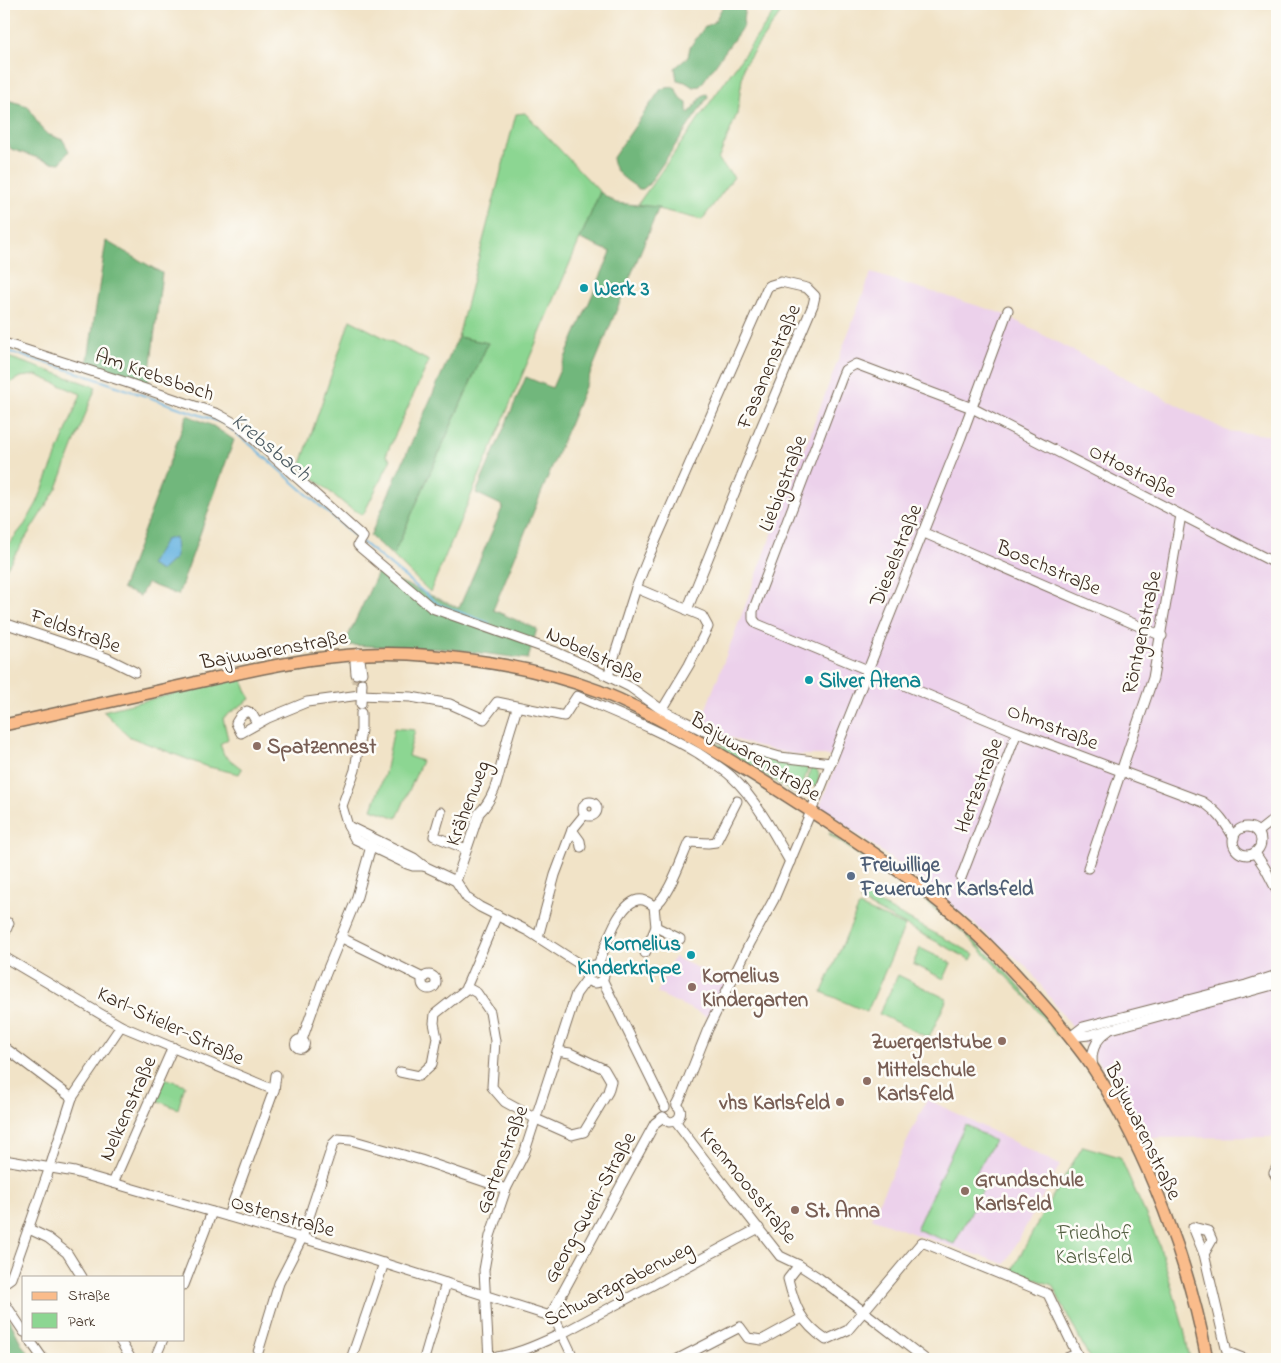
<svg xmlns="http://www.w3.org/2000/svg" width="1281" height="1363" viewBox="0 0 1281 1363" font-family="'Indie Flower',sans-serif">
	<rect width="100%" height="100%" fill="#fdfcf7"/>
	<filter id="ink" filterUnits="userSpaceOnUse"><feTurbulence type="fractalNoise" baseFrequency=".02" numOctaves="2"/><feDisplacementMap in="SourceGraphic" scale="10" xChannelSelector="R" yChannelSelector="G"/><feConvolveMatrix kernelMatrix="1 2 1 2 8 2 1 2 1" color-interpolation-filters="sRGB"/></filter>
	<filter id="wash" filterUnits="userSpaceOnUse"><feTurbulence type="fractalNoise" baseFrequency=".0096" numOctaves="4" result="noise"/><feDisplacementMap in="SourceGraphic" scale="20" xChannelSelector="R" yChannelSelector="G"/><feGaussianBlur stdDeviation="1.12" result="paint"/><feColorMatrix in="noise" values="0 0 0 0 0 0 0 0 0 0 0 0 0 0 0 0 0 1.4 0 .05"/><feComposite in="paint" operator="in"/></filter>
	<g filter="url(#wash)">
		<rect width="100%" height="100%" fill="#f1e3c7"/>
		<g fill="#ecd1eb">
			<path d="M871 273 1001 313 1227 431 1277 436V1137L1141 1138 1108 1075 1027 967 945 900 865 839 819 808 838 759 824 755H799L768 749 740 741 696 723 699 713 704 714Z"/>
			<path d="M674 957 727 981 710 1018 657 993Z"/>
			<path d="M927 1099 1060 1165 1005 1264 920 1236 871 1218Z"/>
		</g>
		<g fill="#8cd692" stroke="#648058">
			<path d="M780 4H787L744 65 737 114 718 160 734 177 702 220 638 204Z"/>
			<path d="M525 113 600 192 430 592 393 556 488 343 458 337 516 114Z"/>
			<path d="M350 320 429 361 386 455 391 459 363 515 347 506 300 467Z"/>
			<path d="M5 356 96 387 57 488 4 572V550L25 524 37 503 81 394 36 375 20 377 10 383 4 393Z"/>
			<path d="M241 677 250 699 223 718 228 739 220 744 224 755 242 769 239 774 205 766 130 737 103 711Z"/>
			<path d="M394 728 415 730 408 756 422 761 397 818 372 809 385 773Z"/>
			<path d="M712 742 770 760 809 764 800 795 792 792Z"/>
			<path d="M811 765C821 771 820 777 816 787L807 783Z"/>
			<path d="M829 832C865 856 902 880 935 907 970 935 1002 966 1031 1000 1040 1009 1057 1023 1057 1036L1030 1001 965 934 920 897 830 835Z"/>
			<path d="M863 895 974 954 971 960 860 901Z"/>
			<path d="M859 906 905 926 867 1012 822 992Z"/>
			<path d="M920 948 951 963 944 979 913 964Z"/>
			<path d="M898 975 947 999 929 1038 879 1014Z"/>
			<path d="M164 1078 185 1085 178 1109 154 1099Z"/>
			<path d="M965 1124 994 1141 972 1180 985 1186 954 1244 916 1229Z"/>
			<path d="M1083 1146 1120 1157 1159 1244 1184 1329 1190 1359H1090L1052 1285 1012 1271 1046 1207Z"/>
		</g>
		<g fill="#71b77c" stroke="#56704d">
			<path d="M724 4H743L745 7 743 20 744 25 700 86 693 87 685 82 677 80 675 68 688 57 690 47 704 28 715 21Z"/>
			<path d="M672 87 676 89C678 96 681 100 687 103V111L689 113 703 95 707 94 708 97 649 184 643 189H639C628 181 614 174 612 159L661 89Z"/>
			<path d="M4 99 28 106 41 128 47 134 63 140 69 151 60 163 50 162 11 149 4 138Z"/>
			<path d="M600 192 616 203 659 207 493 610 537 629 528 659 451 649 344 645 378 572 459 608 503 506 476 493 526 377 552 388 611 252 580 239Z"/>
			<path d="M106 241 162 273 148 387 87 366Z"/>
			<path d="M458 337 488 343 393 556 370 536Z"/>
			<path d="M187 415 213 426 234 440 178 595 147 583 140 596 122 589Z"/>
			<path d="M4 1312 8 1317 22 1345 33 1359H4Z"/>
		</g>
		<path fill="#68b4e1" stroke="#526f80" d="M175 537 176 557 161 571 150 565 165 540Z"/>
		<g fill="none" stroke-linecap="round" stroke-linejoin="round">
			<g stroke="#68b4e1" stroke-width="2">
				<path d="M4 350 82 374 223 423 252 446 358 539"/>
				<path d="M362 542 438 604 489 623"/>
			</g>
		</g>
	</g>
	<g filter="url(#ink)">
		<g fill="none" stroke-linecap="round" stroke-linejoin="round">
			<path stroke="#cdbea5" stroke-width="9" stroke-dasharray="9 4.5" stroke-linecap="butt" d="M356 674V684"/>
			<defs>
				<g id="minor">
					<path d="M4 343 125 382 218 414 238 425 363 537 358 545 361 548 432 608 556 652 585 665 630 687 662 710 700 729 741 746 780 757 831 763"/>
					<path d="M922 532 1162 636"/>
					<path d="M636 588 702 616 708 627 689 665 662 710"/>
					<path d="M4 623 107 658 135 672"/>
					<path d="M359 653 362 673"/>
					<path d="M356 674 355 662 359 653"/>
					<path d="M608 676 636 588 648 558 768 286 781 282 807 288 815 296 813 305 760 430 687 610"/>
					<path d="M361 704 362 683"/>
					<path d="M361 713V730L355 770 342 806 348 826 355 839 407 864 413 866H424"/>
					<path d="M257 723 252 714 247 711 241 715 236 723 241 733 268 718 307 702 360 695 411 697 450 704 484 719 497 702 564 716 577 696C618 714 659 730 698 753 709 761 722 767 732 777 755 798 775 835 790 862"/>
					<circle cx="590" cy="809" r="7"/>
					<path d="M441 812 434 836 466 849"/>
					<path d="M348 826 414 858 424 866 456 881 467 898 480 907 528 931 587 969"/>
					<circle cx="1247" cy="841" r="14"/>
					<path d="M572 830 580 841 581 847"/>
					<path d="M1258 832 1277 817"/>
					<path d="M1234 838C1224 821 1219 813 1203 802L1017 732 757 624 753 619V611L842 377 845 370 856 364 972 408 1277 564"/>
					<path d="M1255 853 1265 868 1277 891"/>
					<path d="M1088 868 1153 678 1181 515"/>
					<path d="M961 878 1017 732"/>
					<path d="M456 881 479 813C497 796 499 772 505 749 508 735 513 721 517 708"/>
					<path d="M656 927 680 939"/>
					<path d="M4 935 9 923"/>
					<path d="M340 937 423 978"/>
					<path d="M538 937 555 875 572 830 585 814"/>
					<path d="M645 953 656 927 654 906"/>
					<path d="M4 957 121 1026 274 1090"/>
					<circle cx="595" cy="974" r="9"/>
					<path d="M598 965C605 948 620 896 643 900 647 901 651 904 654 906 668 899 682 857 689 842L708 843 716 842 737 801"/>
					<circle cx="429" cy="982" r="7"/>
					<path d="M602 979 665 1107"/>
					<path d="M466 987 477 993 490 1012 495 1041 492 1087 505 1102 536 1119 572 1135 584 1132 608 1092 611 1081 604 1069 570 1053 557 1051"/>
					<path d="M1070 1037 1083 1027 1246 985 1277 975"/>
					<path d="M1070 1037 1089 1035 1273 985H1277"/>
					<circle cx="300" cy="1044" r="4.5"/>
					<path d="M302 1040 322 983 356 900 373 839"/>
					<path d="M4 1047 72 1098"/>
					<path d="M1093 1067C1090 1053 1095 1040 1108 1031"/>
					<path d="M400 1072 419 1076 432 1064 437 1038 434 1023 435 1014 465 990 497 915"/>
					<path d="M677 1105 681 1097 708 1029 750 943 774 899 820 790 961 437 1008 310"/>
					<path d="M663 1117 669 1122C680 1122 684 1112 677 1105"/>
					<path d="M675 1121 711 1168 780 1256 799 1265 819 1278 863 1311 925 1359"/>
					<path d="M4 1160 75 1172 326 1245 550 1316 555 1319 574 1359"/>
					<path d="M1277 1167 1274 1173 1277 1178"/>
					<path d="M113 1183 173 1047"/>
					<path d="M228 1216 274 1090 276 1075"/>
					<path d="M1193 1227 1208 1231 1212 1240 1204 1254Z"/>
					<path d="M29 1229 48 1238 67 1253 82 1277"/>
					<path d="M1204 1254 1227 1352 1245 1359"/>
					<path d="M799 1265 788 1279C795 1307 801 1323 826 1340L848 1330 922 1242 1048 1294 1077 1354 1064 1359"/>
					<path d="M4 1283 11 1278 50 1167 72 1098 121 1026"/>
					<path d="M184 1285 212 1212"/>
					<path d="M4 1302 24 1332"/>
					<path d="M550 1316 655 1123 663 1117"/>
					<path d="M29 1339 43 1359"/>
					<path d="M119 1339 131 1359"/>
					<path d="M489 1358C515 1356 539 1344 563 1333L759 1228"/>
					<path d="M153 1359 156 1356 163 1339"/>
					<path d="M256 1359 279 1283 302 1238 333 1144 338 1139 351 1140 421 1160 506 1189"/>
					<path d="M351 1359 384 1263"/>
					<path d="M424 1359 446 1283"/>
					<path d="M489 1359 484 1270 490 1236 506 1189 524 1154 576 994 587 979"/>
					<path d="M678 1359 740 1327 748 1338 762 1340 802 1318"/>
				</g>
				<path id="major" d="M4 725C67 711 131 697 194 683 265 667 335 650 409 654 473 658 539 668 599 691 659 715 715 751 770 785 829 823 888 860 943 905 983 937 1018 976 1052 1015 1066 1033 1082 1051 1095 1071 1148 1154 1189 1262 1207 1359"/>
			</defs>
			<use href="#minor" stroke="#7b6b59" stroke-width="11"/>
			<use href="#major" stroke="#7b6b59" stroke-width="14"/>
			<use href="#minor" stroke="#fff" stroke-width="9"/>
			<use href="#major" stroke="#fabc8b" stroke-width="11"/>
		</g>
	</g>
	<g fill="#0f9aa8" stroke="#fdfcf7" stroke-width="2">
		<circle cx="584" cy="288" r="5"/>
		<circle cx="809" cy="680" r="5"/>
		<circle cx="691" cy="955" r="5"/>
	</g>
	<g fill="#8d6e63" stroke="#fdfcf7" stroke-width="2">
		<circle cx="257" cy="746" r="5"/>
		<circle cx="692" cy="987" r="5"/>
		<circle cx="1002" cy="1041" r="5"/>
		<circle cx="867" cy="1081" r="5"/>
		<circle cx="840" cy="1102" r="5"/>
		<circle cx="965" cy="1191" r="5"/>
		<circle cx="795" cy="1210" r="5"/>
	</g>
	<circle fill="#5c6f8a" stroke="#fdfcf7" stroke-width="2" cx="851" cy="876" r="5"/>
	<g text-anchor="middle" stroke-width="5" stroke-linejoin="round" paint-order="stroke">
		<g font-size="21" font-weight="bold" fill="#0d838f" stroke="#fdfcf7" text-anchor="start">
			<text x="594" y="295">Werk 3</text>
			<text x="819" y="687">Silver Atena</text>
			<text x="681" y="950" text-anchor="end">Kornelius<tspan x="681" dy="24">Kinderkrippe</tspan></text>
		</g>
		<g font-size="21" fill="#3b2a1e" stroke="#fdfcf7">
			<text transform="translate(768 366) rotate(-67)" y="7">Fasanenstraße</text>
			<text transform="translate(155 374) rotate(19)" y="7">Am Krebsbach</text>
			<text transform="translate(1133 470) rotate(27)" y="7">Ottostraße</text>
			<text transform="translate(782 483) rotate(-69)" y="7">Liebigstraße</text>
			<text transform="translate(895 555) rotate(-68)" y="7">Dieselstraße</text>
			<text transform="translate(1049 567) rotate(23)" y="7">Boschstraße</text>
			<text transform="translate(76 630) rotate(20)" y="7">Feldstraße</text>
			<text transform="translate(1141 632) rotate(-78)" y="7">Röntgenstraße</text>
			<text transform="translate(274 649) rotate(-10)" y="7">Bajuwarenstraße</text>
			<text transform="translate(595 654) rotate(26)" y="7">Nobelstraße</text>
			<text transform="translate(1053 726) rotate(21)" y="7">Ohmstraße</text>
			<text transform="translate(756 756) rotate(32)" y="7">Bajuwarenstraße</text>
			<text transform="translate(978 785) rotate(-69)" y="7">Hertzstraße</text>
			<text transform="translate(467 803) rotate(-69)" y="7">Krähenweg</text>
			<text transform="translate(171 1025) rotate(25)" y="7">Karl-Stieler-Straße</text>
			<text transform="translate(127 1108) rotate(-66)" y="7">Nelkenstraße</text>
			<text transform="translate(1144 1131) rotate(64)" y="7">Bajuwarenstraße</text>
			<text transform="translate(501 1159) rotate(-69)" y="7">Gartenstraße</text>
			<text transform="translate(749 1185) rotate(51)" y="7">Krenmoosstraße</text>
			<text transform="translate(589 1207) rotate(-61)" y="7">Georg-Queri-Straße</text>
			<text transform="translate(283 1215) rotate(16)" y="7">Ostenstraße</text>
			<text transform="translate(618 1283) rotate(-27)" y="7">Schwarzgrabenweg</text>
		</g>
		<g font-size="21" font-weight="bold" fill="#785e54" stroke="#fdfcf7" text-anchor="start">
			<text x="267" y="753">Spatzennest</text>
			<text x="702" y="982">Kornelius<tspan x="702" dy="24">Kindergarten</tspan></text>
			<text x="992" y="1048" text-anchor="end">Zwergerlstube</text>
			<text x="877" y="1076">Mittelschule<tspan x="877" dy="24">Karlsfeld</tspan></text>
			<text x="830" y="1109" text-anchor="end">vhs Karlsfeld</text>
			<text x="975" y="1186">Grundschule<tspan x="975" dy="24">Karlsfeld</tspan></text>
			<text x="805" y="1217">St. Anna</text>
		</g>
		<g font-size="21" font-weight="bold" fill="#4e5e75" stroke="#fdfcf7" text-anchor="start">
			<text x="861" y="871">Freiwillige<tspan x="861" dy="24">Feuerwehr Karlsfeld</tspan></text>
		</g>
		<g font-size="21" fill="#535e41" stroke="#fdfcf7">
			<text x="1094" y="1239">Friedhof<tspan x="1094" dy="24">Karlsfeld</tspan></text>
		</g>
		<g font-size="22" font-style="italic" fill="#4b5a62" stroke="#fdfcf7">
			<text transform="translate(272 446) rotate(39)" y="8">Krebsbach</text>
		</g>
	</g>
	<rect width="1281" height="1363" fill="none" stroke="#fdfcf7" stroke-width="20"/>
	<rect x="22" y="1276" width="162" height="65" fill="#fdfcf7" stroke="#afa8a0"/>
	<rect x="32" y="1292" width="25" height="8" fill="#fabc8b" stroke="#afa8a0"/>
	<text x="68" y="1300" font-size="15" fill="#3b2a1e">Straße</text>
	<rect x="32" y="1313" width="25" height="15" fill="#8cd692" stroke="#afa8a0"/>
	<text x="68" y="1326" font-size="15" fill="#3b2a1e">Park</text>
</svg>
